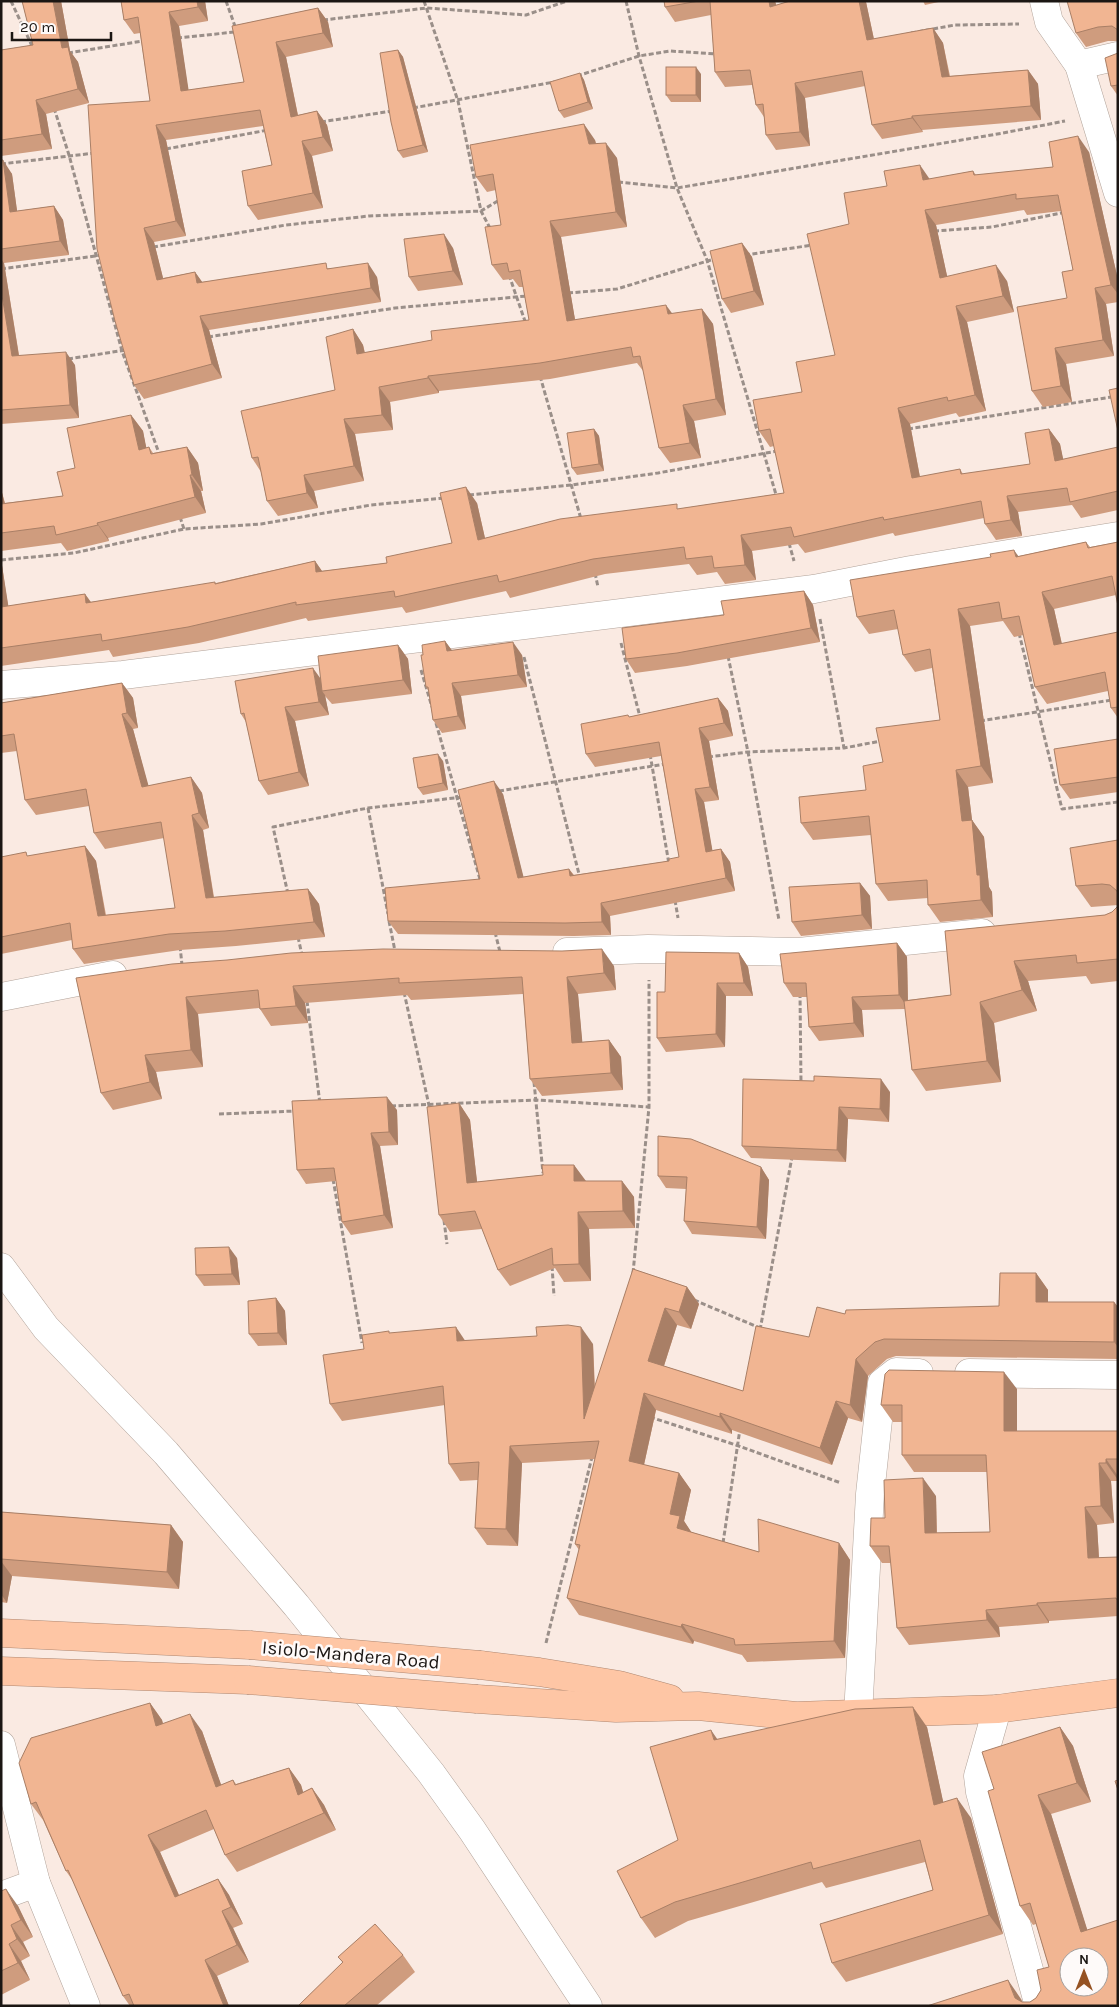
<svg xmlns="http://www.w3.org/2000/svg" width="1119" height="2007" viewBox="0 0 1119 2007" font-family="Karla,sans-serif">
	<rect width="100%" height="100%" fill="#faeae2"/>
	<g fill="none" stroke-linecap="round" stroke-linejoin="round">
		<defs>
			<g id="minor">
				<path d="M1044 1 1049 22 1079 65 1118 193"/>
				<path d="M1079 65 1118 56"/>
				<path d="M1 685 123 675 814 589 911 570 1118 536"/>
				<path d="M567 952 648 949 799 952 982 933"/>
				<path d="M1 997 113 975"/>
				<path d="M1 1267 46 1328 166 1453 296 1605 431 1773 472 1830 588 2006"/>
				<path d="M969 1373 1118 1375"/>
				<path d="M997 1709 978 1776 980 1792 1039 2006"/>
				<path d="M858 1715 870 1494 882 1383 896 1372 919 1373"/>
				<path d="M1 1745 36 1883 86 2006"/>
				<path d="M1 1896 36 1883"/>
			</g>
			<g id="highway">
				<path d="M1 1633 250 1645"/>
				<path d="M480 1665 539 1672 619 1685 670 1699"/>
				<path d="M1 1671 248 1680"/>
				<path d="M477 1699 616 1708 698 1706 796 1716 997 1709 1118 1693"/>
			</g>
		</defs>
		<use href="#minor" stroke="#b1a39a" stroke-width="29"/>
		<use href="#highway" stroke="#af8872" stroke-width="29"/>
		<g stroke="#9a8f89" stroke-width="3" stroke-dasharray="5 2.5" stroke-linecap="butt">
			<path d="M11 1 33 48"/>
			<path d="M226 1 236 29"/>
			<path d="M424 1 458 101 481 211 491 230"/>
			<path d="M626 1 639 56 677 188 707 260 777 498"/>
			<path d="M323 20 427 8 526 15 567 1"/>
			<path d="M911 33 955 25 1019 24"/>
			<path d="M177 38 235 32"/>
			<path d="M68 53 143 41"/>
			<path d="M577 76 639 56 670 51 717 54"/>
			<path d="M54 108 69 155 122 351 160 456"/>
			<path d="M413 108 554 82"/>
			<path d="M321 122 392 111"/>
			<path d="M166 149 268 130"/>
			<path d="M1 164 95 153"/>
			<path d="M618 182 677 188 1003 133 1065 121"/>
			<path d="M934 231 992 227 1066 212"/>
			<path d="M153 247 286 225 369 216 481 211 501 199"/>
			<path d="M745 255 813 245"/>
			<path d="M1 269 102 255"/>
			<path d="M509 275 526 324"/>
			<path d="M568 293 617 289 714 259"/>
			<path d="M208 337 395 308 527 296"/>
			<path d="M68 359 126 350"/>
			<path d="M540 376 581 519"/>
			<path d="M908 429 1118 396"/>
			<path d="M469 495 572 485 658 473 777 451"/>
			<path d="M180 517 184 529"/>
			<path d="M789 543 794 561"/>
			<path d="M1 560 74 553 184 529 261 524 371 505 445 498"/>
			<path d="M595 573 598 587"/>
			<path d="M820 619 844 748"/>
			<path d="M1019 633 1062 809 1118 802"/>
			<path d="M621 643 640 717"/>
			<path d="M728 656 748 752 779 920"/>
			<path d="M524 657 580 878"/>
			<path d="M421 670 432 707"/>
			<path d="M980 721 1118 699"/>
			<path d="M436 723 481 883"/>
			<path d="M650 754 669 864"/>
			<path d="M708 757 748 752 844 748 881 741"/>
			<path d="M499 791 665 764"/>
			<path d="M368 808 388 914"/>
			<path d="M288 894 273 827 368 808 463 797"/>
			<path d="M675 900 678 918"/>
			<path d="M389 921 395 951"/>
			<path d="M495 932 500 952"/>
			<path d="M298 937 302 955"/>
			<path d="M180 946 182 965"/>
			<path d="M404 992 430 1110"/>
			<path d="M800 993 801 1084"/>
			<path d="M307 1001 320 1104"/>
			<path d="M534 1082 543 1173"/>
			<path d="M391 1106 536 1100 649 1107"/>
			<path d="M219 1114 295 1111"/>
			<path d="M333 1179 362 1343"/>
			<path d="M444 1220 447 1244"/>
			<path d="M552 1266 554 1296"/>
			<path d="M633 1273 649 1107V980"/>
			<path d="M694 1300 760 1328"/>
			<path d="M760 1330 792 1157"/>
			<path d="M650 1417 736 1445 841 1483"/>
			<path d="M723 1543 740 1429"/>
			<path d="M546 1643 592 1457"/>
		</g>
		<use href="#minor" stroke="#fff" stroke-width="28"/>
		<use href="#highway" stroke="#fec6a5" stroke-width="28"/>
		<defs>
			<g id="highway-bridge">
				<path d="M250 1645 480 1665"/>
				<path d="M248 1680 477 1699"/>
			</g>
		</defs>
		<use href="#highway-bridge" stroke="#af8872" stroke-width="29" stroke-linecap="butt"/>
		<use href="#highway-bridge" stroke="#fec6a5" stroke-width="28"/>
	</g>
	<g fill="#cf9c7e">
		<path d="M22 1H61L70 51 78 62 89 103 46 114 52 149 1 156V50L33 45Z"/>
		<path d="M121 1H205L208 21 179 26 188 90 244 82 232 26 318 8 328 22 333 47 286 57 298 115 317 111 327 125 333 151 312 156 323 208 258 220 248 206 272 165 263 126 166 140 186 236 154 242 163 278 195 272 202 282 330 268 377 277 381 302 209 330 222 378 144 399 134 385 150 101 140 33 134 34 124 20Z"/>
		<path d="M664 1H775L776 5 790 1H867L866 2 874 39 933 28 943 43 950 76 1028 70 1038 84 1041 120 922 130 923 132 882 139 872 125 865 86 805 98 810 146 776 150 766 135 764 117 756 105 752 85 725 87 715 72 711 15 675 22 665 7Z"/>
		<path d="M923 1H943L925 5Z"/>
		<path d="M1118 1V41H1108L1086 47 1076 33Z"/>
		<path d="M398 50 403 57 428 152 403 158 398 151Z"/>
		<path d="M1118 53V96L1111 86Z"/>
		<path d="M580 73 584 80 593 109 564 118 559 111Z"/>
		<path d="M701 74V102H671L666 95Z"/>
		<path d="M595 140 596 144 617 158 627 227 561 237 575 320 672 314 702 309 713 324 726 415 694 421 701 458 670 463 659 448 644 372 637 363 550 379 439 391V393L390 402 393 430 355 434 364 481 314 491 318 508 278 516 267 501 261 472 252 458 335 390 353 329 363 345 365 353 432 340 529 320 523 287H519L513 279 503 280 492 265 501 225 496 190 487 192 476 177Z"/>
		<path d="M1089 152 1118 280V302L1106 304 1114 356 1066 364 1072 402 1043 407 1032 391 1067 298 1073 270 1061 211 1027 215 1024 210 936 225 947 276 1007 281 1014 312 967 322 986 411 959 417 956 413 910 424 920 477 960 469 963 474 1030 464 1049 429 1060 444 1063 460 1118 447V510L1081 518 1072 505 1018 512 1022 536 996 540 985 524 984 518 895 536 893 533 805 553 798 544 752 551 756 580 725 584 717 572 697 575 689 564 605 574 510 598 506 591 406 613 402 607 308 621 306 618 199 643 113 657 109 650 1 666V559L8 606 85 594 91 602 216 583 315 561 322 571 387 563 452 543 477 503 485 538 784 493 774 446 770 447 759 431 802 392 835 355 849 224 930 179 973 171 976 175 1053 167Z"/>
		<path d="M1 160 12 174 17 211 54 206 63 220 69 255 4 263 19 355 75 365 79 418 1 424Z"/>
		<path d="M742 243 752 257 764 305 731 313 722 299Z"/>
		<path d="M453 248 463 285 418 291 409 277Z"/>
		<path d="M131 415 143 431 146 448 149 447 153 453 187 447 198 463 203 491H201L206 513 108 538 109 541 67 551 61 543 1 551V489L5 503 63 496 75 468Z"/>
		<path d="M594 429 599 436 604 471 577 475 572 468Z"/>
		<path d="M1086 542 1090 547 1118 542 1116 595 1054 609 1062 644 1118 632V718L1111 708 1108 691 1047 704 1035 687 1024 635 1014 637 1003 621 970 626 993 783 968 787 972 820 984 837 989 887 992 892 993 917 940 922 928 905V898L888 901 876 884 871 835 813 840 801 823 866 790 883 762 940 720 932 668 915 672 903 655 898 629 869 634 857 617 1019 556Z"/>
		<path d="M804 591 813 605 820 642 687 666 635 673 626 659 724 615Z"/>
		<path d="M445 641 452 651 522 655 527 687 461 696 466 729 442 733 433 720 429 692 426 687 423 655Z"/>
		<path d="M398 645 408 659 412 694 332 704 325 696 329 715 295 721 309 786 268 795 259 781 246 722 241 714 320 678Z"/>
		<path d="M122 683 133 698 138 728 133 729 148 786 191 777 202 793 209 828 203 830 214 897 308 889 319 904 325 937 236 946 180 950 84 964 73 949 72 940 1 954V857L29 856 85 846 96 861 106 915 175 908 164 838 105 849 94 833 89 806 36 815 25 800 17 751 1 753V703Z"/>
		<path d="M718 698 728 711 733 736 709 741 719 800 704 802 712 850 721 849 730 862 735 891 610 916 611 935 574 936 398 934 388 921 480 879 503 794 523 877 569 869 574 875 669 861 679 857 661 756 595 767 586 754 629 717Z"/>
		<path d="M1118 739V792L1070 799 1060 785Z"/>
		<path d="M443 761 448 790 423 795 418 788Z"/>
		<path d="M1118 840V905L1091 907 1076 886Z"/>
		<path d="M860 883 870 896 872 929 801 936 792 922Z"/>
		<path d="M1118 906V981L1091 984 1086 976 1028 981 1037 1011 994 1023 1001 1082 926 1091 912 1070 905 1009 862 1010 864 1037 819 1041 809 1027 807 997H793L784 983 897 943 907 957 908 1000 951 995 945 931 1105 915 1112 912Z"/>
		<path d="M739 953 748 967 753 996H726L725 1047 666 1052 657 1038 665 992Z"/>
		<path d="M614 966 616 990 578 994 582 1042 609 1040 621 1057 623 1090 542 1096 530 1079 523 994 411 1000 407 995 305 1003 308 1023 271 1026 260 1009 259 1008 198 1014 203 1067 156 1072 162 1099 113 1110 101 1093 76 978Z"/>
		<path d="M814 1081 890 1092 889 1122 848 1119 846 1162 751 1158 742 1146Z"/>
		<path d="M459 1103 470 1120 477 1182 543 1175 574 1165 585 1181H622L634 1197 635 1228 589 1229 591 1281 564 1282 555 1268 510 1286 498 1270 482 1229 450 1232 439 1215Z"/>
		<path d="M397 1110 398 1145 380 1146 393 1228 351 1235 342 1222 336 1181 306 1184 297 1170Z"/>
		<path d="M761 1167 769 1180 766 1239 692 1234 684 1221 686 1189 666 1188 658 1176Z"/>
		<path d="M237 1258 240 1285 204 1286 196 1275Z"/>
		<path d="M633 1269 687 1287 699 1304 691 1329 677 1325 664 1366 743 1391 809 1337 845 1314 999 1306 1036 1273 1048 1290V1302H1114L1118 1307V1359L896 1356 887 1359 868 1376 862 1422 848 1418 832 1465 732 1430V1434L656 1410 644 1465 679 1473 691 1490 684 1521 691 1532 759 1552 839 1543 850 1560 845 1658 747 1662 742 1655 694 1641 693 1644 579 1615 567 1598 579 1550 575 1544 595 1459 522 1463 518 1546 487 1545 475 1528 478 1480 460 1481 449 1464 445 1405 342 1421 330 1404 364 1349 391 1333 464 1340 593 1344 595 1387Z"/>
		<path d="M276 1298 285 1311 287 1345 258 1346 249 1334Z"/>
		<path d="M1017 1389V1431H1118V1481H1111L1114 1523 1097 1525 1099 1558 1118 1557V1616L1049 1621V1623L999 1627 1000 1637 909 1645 897 1628 891 1563H882L870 1546 885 1518 936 1496 937 1533 990 1532 987 1472H914L902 1455V1422H893L881 1405Z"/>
		<path d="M1 1512 171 1525 183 1542 179 1589 12 1576 7 1603 1 1602Z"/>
		<path d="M150 1703 162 1720 163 1724 202 1731 221 1785 233 1780 236 1784 289 1768 301 1785 303 1792 312 1788 324 1805 336 1830 237 1872 225 1855 214 1829 160 1852 179 1895 218 1879 229 1895 243 1924 233 1928 249 1962 217 1976 229 2006H130L123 1996 73 1881 66 1871 43 1820 31 1804Z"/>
		<path d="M927 1727 943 1802 971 1818 1003 1934 846 1982 832 1963 933 1890 925 1862 826 1888 822 1882 688 1921 655 1938 641 1918 678 1840 717 1739Z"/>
		<path d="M1060 1727 1073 1746 1091 1802 1051 1814 1087 1930 1118 2006H927L1021 1999 1022 2002H1030L1036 1998 1041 1990 1049 1967 1036 1924 1033 1925 1020 1906 994 1789Z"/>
		<path d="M1 1891 18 1906 33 1937 23 1942 30 1956 21 1961 30 1980 1 1995Z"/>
		<path d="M403 1955 415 1972 376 2006H298L343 1963 338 1957Z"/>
	</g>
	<g fill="#a97f66">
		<path d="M53 1H61L70 51 78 62 89 103 78 89 62 48Z"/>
		<path d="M197 1H205L208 21 198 7Z"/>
		<path d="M769 1H775L781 21 770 7Z"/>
		<path d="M859 1 866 2 877 54 867 40Z"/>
		<path d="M318 8 328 22 333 47 323 33Z"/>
		<path d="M169 12 179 26 191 106 181 91Z"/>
		<path d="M933 28 943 43 952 91 942 77Z"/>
		<path d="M276 42 286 57 301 131 291 117Z"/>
		<path d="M398 50 403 57 428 152 423 145Z"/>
		<path d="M696 67 701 74V102L696 95Z"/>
		<path d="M1028 70 1038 84 1041 120 1031 106Z"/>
		<path d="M580 73 584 80 593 109 588 102Z"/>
		<path d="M795 83 805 98 810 146 800 132Z"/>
		<path d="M36 100 46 114 52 149 42 134Z"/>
		<path d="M317 111 327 125 333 151 323 137Z"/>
		<path d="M912 116 922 130 923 132 912 118Z"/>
		<path d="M584 124 595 140 600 160 589 144Z"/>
		<path d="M156 125 166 140 186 236 176 221Z"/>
		<path d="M1078 136 1089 152 1118 280V294L1111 285Z"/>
		<path d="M302 141 312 156 323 208 313 193Z"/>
		<path d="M606 143 617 158 627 227 616 212Z"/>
		<path d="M3 160 12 174 19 225 10 212Z"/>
		<path d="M920 165 931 181 923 180Z"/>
		<path d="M54 206 63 220 69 255 60 241Z"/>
		<path d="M925 210 936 225 951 294 940 278Z"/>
		<path d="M550 221 561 237 578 337 567 321Z"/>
		<path d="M144 228 154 242 167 294 157 280Z"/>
		<path d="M444 234 453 248 463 285 453 271Z"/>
		<path d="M742 243 752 257 764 305 754 291Z"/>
		<path d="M1 259 4 263 21 369 12 356 1 289Z"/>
		<path d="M368 263 377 277 381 302 371 288Z"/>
		<path d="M996 265 1007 281 1014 312 1003 296Z"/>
		<path d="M195 272 205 286 197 283Z"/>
		<path d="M1095 288 1106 304 1114 356 1103 340Z"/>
		<path d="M666 305 677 320 668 314Z"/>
		<path d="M956 306 967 322 986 411 975 395Z"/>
		<path d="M702 309 713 324 726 415 716 399Z"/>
		<path d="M200 316 209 330 222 378 212 364Z"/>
		<path d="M353 329 363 345 368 369 357 354Z"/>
		<path d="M1055 348 1066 364 1072 402 1061 386Z"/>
		<path d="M66 352 75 365 79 418 70 405Z"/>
		<path d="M428 376 439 391V393L428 378Z"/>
		<path d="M379 387 390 402 393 430 382 415Z"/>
		<path d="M683 405 694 421 701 458 690 443Z"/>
		<path d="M898 408 910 424 923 494 912 478Z"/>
		<path d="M131 415 143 431 150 466 139 450Z"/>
		<path d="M344 419 355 434 364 481 354 466Z"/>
		<path d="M594 429 599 436 604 471 599 464Z"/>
		<path d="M1049 429 1060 444 1067 477 1055 461Z"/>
		<path d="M187 447 198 463 203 491 192 475Z"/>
		<path d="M190 475 201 491 206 513 195 497Z"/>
		<path d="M304 475 314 491 318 508 307 493Z"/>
		<path d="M466 487 477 503 489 556 478 540Z"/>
		<path d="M1 489 9 520 1 509Z"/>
		<path d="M1007 496 1018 512 1022 536 1011 520Z"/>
		<path d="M97 523 108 538 109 541 98 525Z"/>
		<path d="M741 535 752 551 756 580 745 565Z"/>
		<path d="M1014 550 1026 567 1016 557Z"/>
		<path d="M1 559 11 623 1 609Z"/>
		<path d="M315 561 326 577 316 572Z"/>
		<path d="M804 591 813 605 820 642 811 628Z"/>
		<path d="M1042 592 1054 609 1066 663 1054 645Z"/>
		<path d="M85 594 96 610 86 603Z"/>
		<path d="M958 609 970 626 993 783 981 766Z"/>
		<path d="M445 641 454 653 447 651Z"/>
		<path d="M513 642 522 655 527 687 518 675Z"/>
		<path d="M398 645 408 659 412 694 403 680Z"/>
		<path d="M313 668 323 682 322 691 325 695 329 715 319 702Z"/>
		<path d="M122 683 133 698 138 728 127 713Z"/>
		<path d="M452 683 461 696 466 729 458 716Z"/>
		<path d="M718 698 728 711 733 736 724 723Z"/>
		<path d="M285 707 295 721 309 786 299 772Z"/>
		<path d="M122 714 133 729 153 802 142 787Z"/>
		<path d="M699 728 709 741 719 800 710 787Z"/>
		<path d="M438 754 443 761 448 790 443 783Z"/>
		<path d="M956 770 968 787 973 828 972 820 984 837 989 887 992 892 993 917 981 900 977 875 962 821Z"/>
		<path d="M191 777 202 793 209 828 199 813Z"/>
		<path d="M494 781 503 794 527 891 518 878Z"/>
		<path d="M695 789 704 802 715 865 706 852Z"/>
		<path d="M192 815 203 830 216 913 206 898Z"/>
		<path d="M85 846 96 861 108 931 98 916Z"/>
		<path d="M721 849 730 862 735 891 726 878Z"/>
		<path d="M569 869 578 882 570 876Z"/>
		<path d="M860 883 870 896 872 929 862 915Z"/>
		<path d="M308 889 319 904 325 937 314 922Z"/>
		<path d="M601 903 610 916 611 935 602 922Z"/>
		<path d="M897 943 907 957 908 1008 899 995Z"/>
		<path d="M602 949 614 966 616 990 604 973Z"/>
		<path d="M739 953 748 967 753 996 744 983Z"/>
		<path d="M1014 961 1028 981 1037 1011 1022 990Z"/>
		<path d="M567 977 578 994 584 1060 572 1043Z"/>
		<path d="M717 983 726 996 725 1047 716 1034Z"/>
		<path d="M293 986 305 1003 308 1023 296 1006Z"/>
		<path d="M186 997 198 1014 203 1067 191 1050Z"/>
		<path d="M852 997 862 1010 864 1037 854 1023Z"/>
		<path d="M980 1002 994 1023 1001 1082 987 1061Z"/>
		<path d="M609 1040 621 1057 623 1090 611 1073Z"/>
		<path d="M145 1055 156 1072 162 1099 150 1082Z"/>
		<path d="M881 1079 890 1092 889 1122 880 1109Z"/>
		<path d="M387 1097 397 1110 398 1145 389 1132Z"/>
		<path d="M459 1103 470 1120 479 1199 467 1183Z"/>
		<path d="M839 1107 848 1119 846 1162 837 1150Z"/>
		<path d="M371 1133 380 1146 393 1228 384 1215Z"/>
		<path d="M574 1165 586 1181H574Z"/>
		<path d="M761 1167 769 1180 766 1239 757 1227Z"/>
		<path d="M622 1181 634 1197 635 1228 623 1211Z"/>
		<path d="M578 1212 589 1229 591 1281 579 1264Z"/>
		<path d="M229 1247 237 1258 240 1285 232 1274Z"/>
		<path d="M1036 1273 1048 1290V1319L1036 1302Z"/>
		<path d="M687 1287 699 1304 691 1329 679 1312Z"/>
		<path d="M276 1298 285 1311 287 1345 278 1333Z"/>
		<path d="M1114 1302 1118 1307V1347L1114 1342Z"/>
		<path d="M665 1308 677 1325 660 1378 648 1361Z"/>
		<path d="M456 1327 468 1345 457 1341Z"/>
		<path d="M581 1327 593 1344 596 1436 584 1419Z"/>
		<path d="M856 1359 868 1376 862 1422 850 1405Z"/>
		<path d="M1004 1372 1017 1389V1449L1004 1431Z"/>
		<path d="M644 1393 656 1410 641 1478 629 1461Z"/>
		<path d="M836 1401 848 1418 832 1465 820 1448Z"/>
		<path d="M720 1413 732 1430V1434L720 1417Z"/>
		<path d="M510 1446 522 1463 518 1546 506 1529Z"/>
		<path d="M1106 1459 1118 1476V1480L1106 1463Z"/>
		<path d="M1099 1463 1111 1481 1114 1523 1101 1506Z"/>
		<path d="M679 1473 691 1490 684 1521 692 1533 677 1528 670 1514Z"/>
		<path d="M923 1478 936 1496 937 1551 925 1533Z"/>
		<path d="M1085 1507 1097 1525 1100 1576 1088 1558Z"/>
		<path d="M171 1525 183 1542 179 1589 167 1572Z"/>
		<path d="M839 1543 850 1560 845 1658 834 1641Z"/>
		<path d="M1 1561 12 1576 7 1603 1 1594Z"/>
		<path d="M1037 1603 1049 1621V1623L1037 1605Z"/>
		<path d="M986 1610 999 1627 1000 1637 987 1620Z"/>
		<path d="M682 1624 694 1641 693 1644 681 1627Z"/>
		<path d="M150 1703 162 1720 168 1743 156 1726Z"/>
		<path d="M913 1707 927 1727 948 1824 934 1805Z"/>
		<path d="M190 1714 202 1731 228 1804 216 1787Z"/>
		<path d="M1060 1727 1073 1746 1091 1802 1077 1783Z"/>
		<path d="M711 1730 724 1749 714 1740Z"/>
		<path d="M289 1768 301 1785 309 1812 298 1795Z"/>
		<path d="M312 1788 324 1805 336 1830 324 1813Z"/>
		<path d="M1038 1795 1051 1814 1094 1951 1081 1932Z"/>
		<path d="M957 1798 971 1818 1003 1934 989 1915Z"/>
		<path d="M148 1835 160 1852 187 1914 175 1897Z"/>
		<path d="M218 1879 229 1895 243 1924 231 1907Z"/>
		<path d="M6 1889 18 1906 33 1937 21 1920Z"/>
		<path d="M222 1911 233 1928 249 1962 237 1945Z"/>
		<path d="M11 1925 23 1942 30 1956 17 1939Z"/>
		<path d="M9 1944 21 1961 30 1980 18 1963Z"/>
		<path d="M205 1960 217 1976 229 2006H224Z"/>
		<path d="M1008 1980 1021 1999 1024 2006 1015 1998Z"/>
	</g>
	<g fill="#f1b592" stroke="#a97f66" fill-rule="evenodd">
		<path d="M22 1H53L62 48 68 47 78 89 36 100 42 134 1 140V50L33 45Z"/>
		<path d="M121 1H197L198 7 169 12 181 91 244 82 232 26 318 8 323 33 276 42 291 117 317 111 323 137 302 141 313 193 248 206 242 171 272 165 260 110 156 125 176 221 144 228 157 280 195 272 197 283 326 263 327 269 368 263 371 288 200 316 212 364 134 385 115 321 97 249 88 105 150 101 138 17 124 20Z"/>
		<path d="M664 1H699L665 7Z"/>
		<path d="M710 1H769L770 7 790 1H859L867 40 933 28 942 77 1028 70 1031 106 912 116V118L872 125 862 71 795 83 800 132 766 135 763 104 756 105 750 70 715 72Z"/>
		<path d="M1067 1H1118V30L1112 26 1098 27 1076 33Z"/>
		<path d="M398 50 423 145 398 151 391 122 380 53Z"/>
		<path d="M1118 53V85L1111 86 1105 58Z"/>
		<rect x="666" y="67" width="30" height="28"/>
		<path d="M580 73 588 102 559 111 550 82Z"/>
		<path d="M584 124 589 144 606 143 616 212 550 221 567 321 666 305 668 314 702 309 716 399 683 405 690 443 659 448 640 356 633 357 631 347 540 363 428 376V378L379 387 382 415 344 419 354 466 304 475 307 493 267 501 258 457 252 458 241 411 335 390 326 337 353 329 357 354 432 340 431 331 529 320 520 270 509 272 507 263 492 265 485 227 501 225 493 174 476 177 470 145Z"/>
		<path d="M1078 136 1111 285 1095 288 1103 340 1055 348 1061 386 1032 391 1017 307 1067 298 1062 272 1073 270 1058 195 1016 199V194L925 210 940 278 996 265 1003 296 956 306 975 395 948 401 947 397 898 408 912 478 960 469 961 474 1030 464 1025 433 1049 429 1055 461 1118 447V491L1070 502 1067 488 1007 496 1011 520 985 524 981 501 884 520 883 517 794 537 791 527 741 535 745 565 714 568 712 556 686 559 684 547 593 559 499 582 497 575 395 597 394 591 296 605V602L188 627 102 641 101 634 1 648V607L85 594 86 603 215 582V584L315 561 316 572 387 563 386 557 452 543 440 493 466 487 478 540 560 519 677 504V509L784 493 770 429 759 431 753 400 802 392 796 362 835 355 807 234 849 224 844 193 887 186 884 171 920 165 923 180 973 171 974 175 1053 167 1049 142Z"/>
		<path d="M1 160H3L10 212 54 206 60 241 1 249Z"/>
		<path d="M444 234 453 271 409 277 404 239Z"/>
		<path d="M742 243 754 291 722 299 710 251Z"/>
		<path d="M1 289 12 356 66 352 70 405 1 410Z"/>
		<path d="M1118 388V431L1109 390Z"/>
		<path d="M131 415 139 450 149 447 151 454 187 447 192 475H190L195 497 97 523 98 525 56 535 54 526 1 533V504L63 496 57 472 75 468 67 428Z"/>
		<path d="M594 429 599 464 572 468 567 433Z"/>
		<path d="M1086 542 1088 548 1118 542V606L1112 576 1042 592 1054 645 1118 632V707L1111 708 1105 672 1035 687 1019 616 1002 619 999 602 958 609 981 766 956 770 962 821 972 820 977 875H980L981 900 928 905 927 880 876 884 869 816 801 823 799 797 866 790 863 766 883 762 876 728 940 720 930 649 903 655 894 610 857 617 850 580 991 557 990 554 1014 550 1016 557Z"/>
		<path d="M804 591 811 628 677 653 626 659 622 628 724 615 721 601Z"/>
		<path d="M445 641 447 651 513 642 518 675 452 683 458 716 433 720 428 687H426L421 655H423L422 645Z"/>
		<path d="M398 645 403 680 322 691 318 656Z"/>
		<path d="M313 668 319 702 285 707 299 772 259 781 244 713 241 714 235 681Z"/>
		<path d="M122 683 127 713 122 714 142 787 191 777 199 813 192 815 206 898 308 889 314 922 225 931 169 934 73 949 70 923 1 937V857L26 852 27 856 85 846 98 916 175 908 161 822 94 833 86 789 25 800 14 734 1 736V703Z"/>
		<path d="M718 698 724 723 699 728 710 787 695 789 706 852 721 849 726 878 601 903 602 922 565 923 388 921 385 888 480 879 458 790 494 781 518 878 569 869 570 876 669 861V859L679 857 659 742 586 754 581 724 628 715 629 717Z"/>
		<path d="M1118 739V777L1060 785 1054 749Z"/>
		<path d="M438 754 443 783 418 788 413 758Z"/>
		<path d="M1118 840V894L1117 891 1110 885 1102 884 1076 886 1070 848Z"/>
		<path d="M860 883 862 915 792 922 789 887Z"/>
		<path d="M1118 906V959L1077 963 1076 955 1014 961 1022 990 980 1002 987 1061 912 1070 904 1001 951 995 945 931 1105 915 1112 912Z"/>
		<path d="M897 943 899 995 852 997 854 1023 809 1027 806 983H784L780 954Z"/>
		<path d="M383 949 562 951 602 949 604 973 567 977 572 1043 609 1040 611 1073 530 1079 522 977 399 983V978L293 986 296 1006 260 1009 258 990 186 997 191 1050 145 1055 150 1082 101 1093 76 978 172 964 227 960 291 953Z"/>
		<path d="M666 952 739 953 744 983H717L716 1034 657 1038V992H665Z"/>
		<path d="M814 1076 881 1079 880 1109 839 1107 837 1150 742 1146 743 1079 814 1081Z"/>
		<path d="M387 1097 389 1132 371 1133 384 1215 342 1222 334 1168 297 1170 292 1101Z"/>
		<path d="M459 1103 467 1183 543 1175 542 1165H574V1181H622L623 1211 578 1212 579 1264 553 1265 552 1248 498 1270 475 1211 439 1215 427 1107Z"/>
		<path d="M658 1136 691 1139 761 1167 757 1227 684 1221 687 1177 658 1176Z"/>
		<path d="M229 1247 232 1274 196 1275 195 1248Z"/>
		<path d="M633 1269 687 1287 679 1312 665 1308 648 1361 743 1391 756 1326 809 1337 817 1307 845 1314 846 1310 999 1306 1000 1273H1036V1302H1114V1342L884 1339 875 1342 856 1359 850 1405 836 1401 820 1448 720 1413V1417L644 1393 629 1461 679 1473 670 1514 680 1516 677 1528 759 1552 758 1519 839 1543 834 1641 735 1645 734 1639 682 1624 681 1627 567 1598 580 1545 575 1544 599 1441 510 1446 506 1529 475 1528 479 1462 449 1464 443 1386 330 1404 323 1355 364 1349 362 1335 389 1331V1333L456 1327 457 1341 537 1336 536 1327 568 1325 581 1327 584 1419Z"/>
		<path d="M276 1298 278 1333 249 1334 248 1301Z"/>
		<path d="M889 1370 1004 1372V1431H1118V1459H1106V1463H1099L1101 1506 1085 1507 1088 1558 1118 1557V1599H1116V1598L1037 1603V1605L986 1610 987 1620 897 1628 889 1546H870L871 1518H885L884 1480 923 1478 925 1533 990 1532 986 1455H902V1405H881L885 1374Z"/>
		<path d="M1 1512 171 1525 167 1572 1 1559Z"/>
		<path d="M150 1703 156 1726 190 1714 216 1787 233 1780 235 1785 289 1768 298 1795 312 1788 324 1813 225 1855 206 1810 148 1835 175 1897 218 1879 231 1907 222 1911 237 1945 205 1960 224 2006H134L129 1994 123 1996 68 1870 66 1871 36 1802 31 1804 19 1763 31 1738Z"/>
		<path d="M913 1707 934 1805 957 1798 989 1915 832 1963 820 1924 933 1890 920 1840 813 1869 811 1862 675 1902 641 1918 617 1871 678 1840 650 1747 711 1730 714 1740 855 1709Z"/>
		<path d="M1060 1727 1077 1783 1038 1795 1081 1932 1118 1920V2006H927L1008 1980 1015 1998 1022 2002H1030L1036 1998 1041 1990 1037 1970 1049 1967 1030 1903 1020 1906 988 1791 994 1789 982 1752ZM1069 1957H1099V1987H1069Z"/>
		<path d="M1118 1780V1790L1115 1781Z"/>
		<path d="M6 1889 21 1920 11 1925 17 1939 9 1944 18 1963 1 1971V1891Z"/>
		<path d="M375 1924 403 1955 344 2006H298L343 1962 338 1957Z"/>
	</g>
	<g text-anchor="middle" stroke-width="5" stroke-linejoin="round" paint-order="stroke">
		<g font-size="19" fill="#1b1613" stroke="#fefaf9">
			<text transform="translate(351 1654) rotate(5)" y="7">Isiolo-Mandera Road</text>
		</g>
	</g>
	<rect width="1119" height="2007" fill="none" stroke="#1b1613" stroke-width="5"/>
	<g transform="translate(1084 1972)"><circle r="24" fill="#fefaf9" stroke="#a39f9d"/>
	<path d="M0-4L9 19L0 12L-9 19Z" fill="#955223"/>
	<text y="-8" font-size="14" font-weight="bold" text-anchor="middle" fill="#1b1613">N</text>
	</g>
	<path d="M12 32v8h99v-8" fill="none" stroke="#1b1613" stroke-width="2.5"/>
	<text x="20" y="32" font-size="15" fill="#1b1613" stroke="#fefaf9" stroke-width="4" paint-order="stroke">20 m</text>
</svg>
